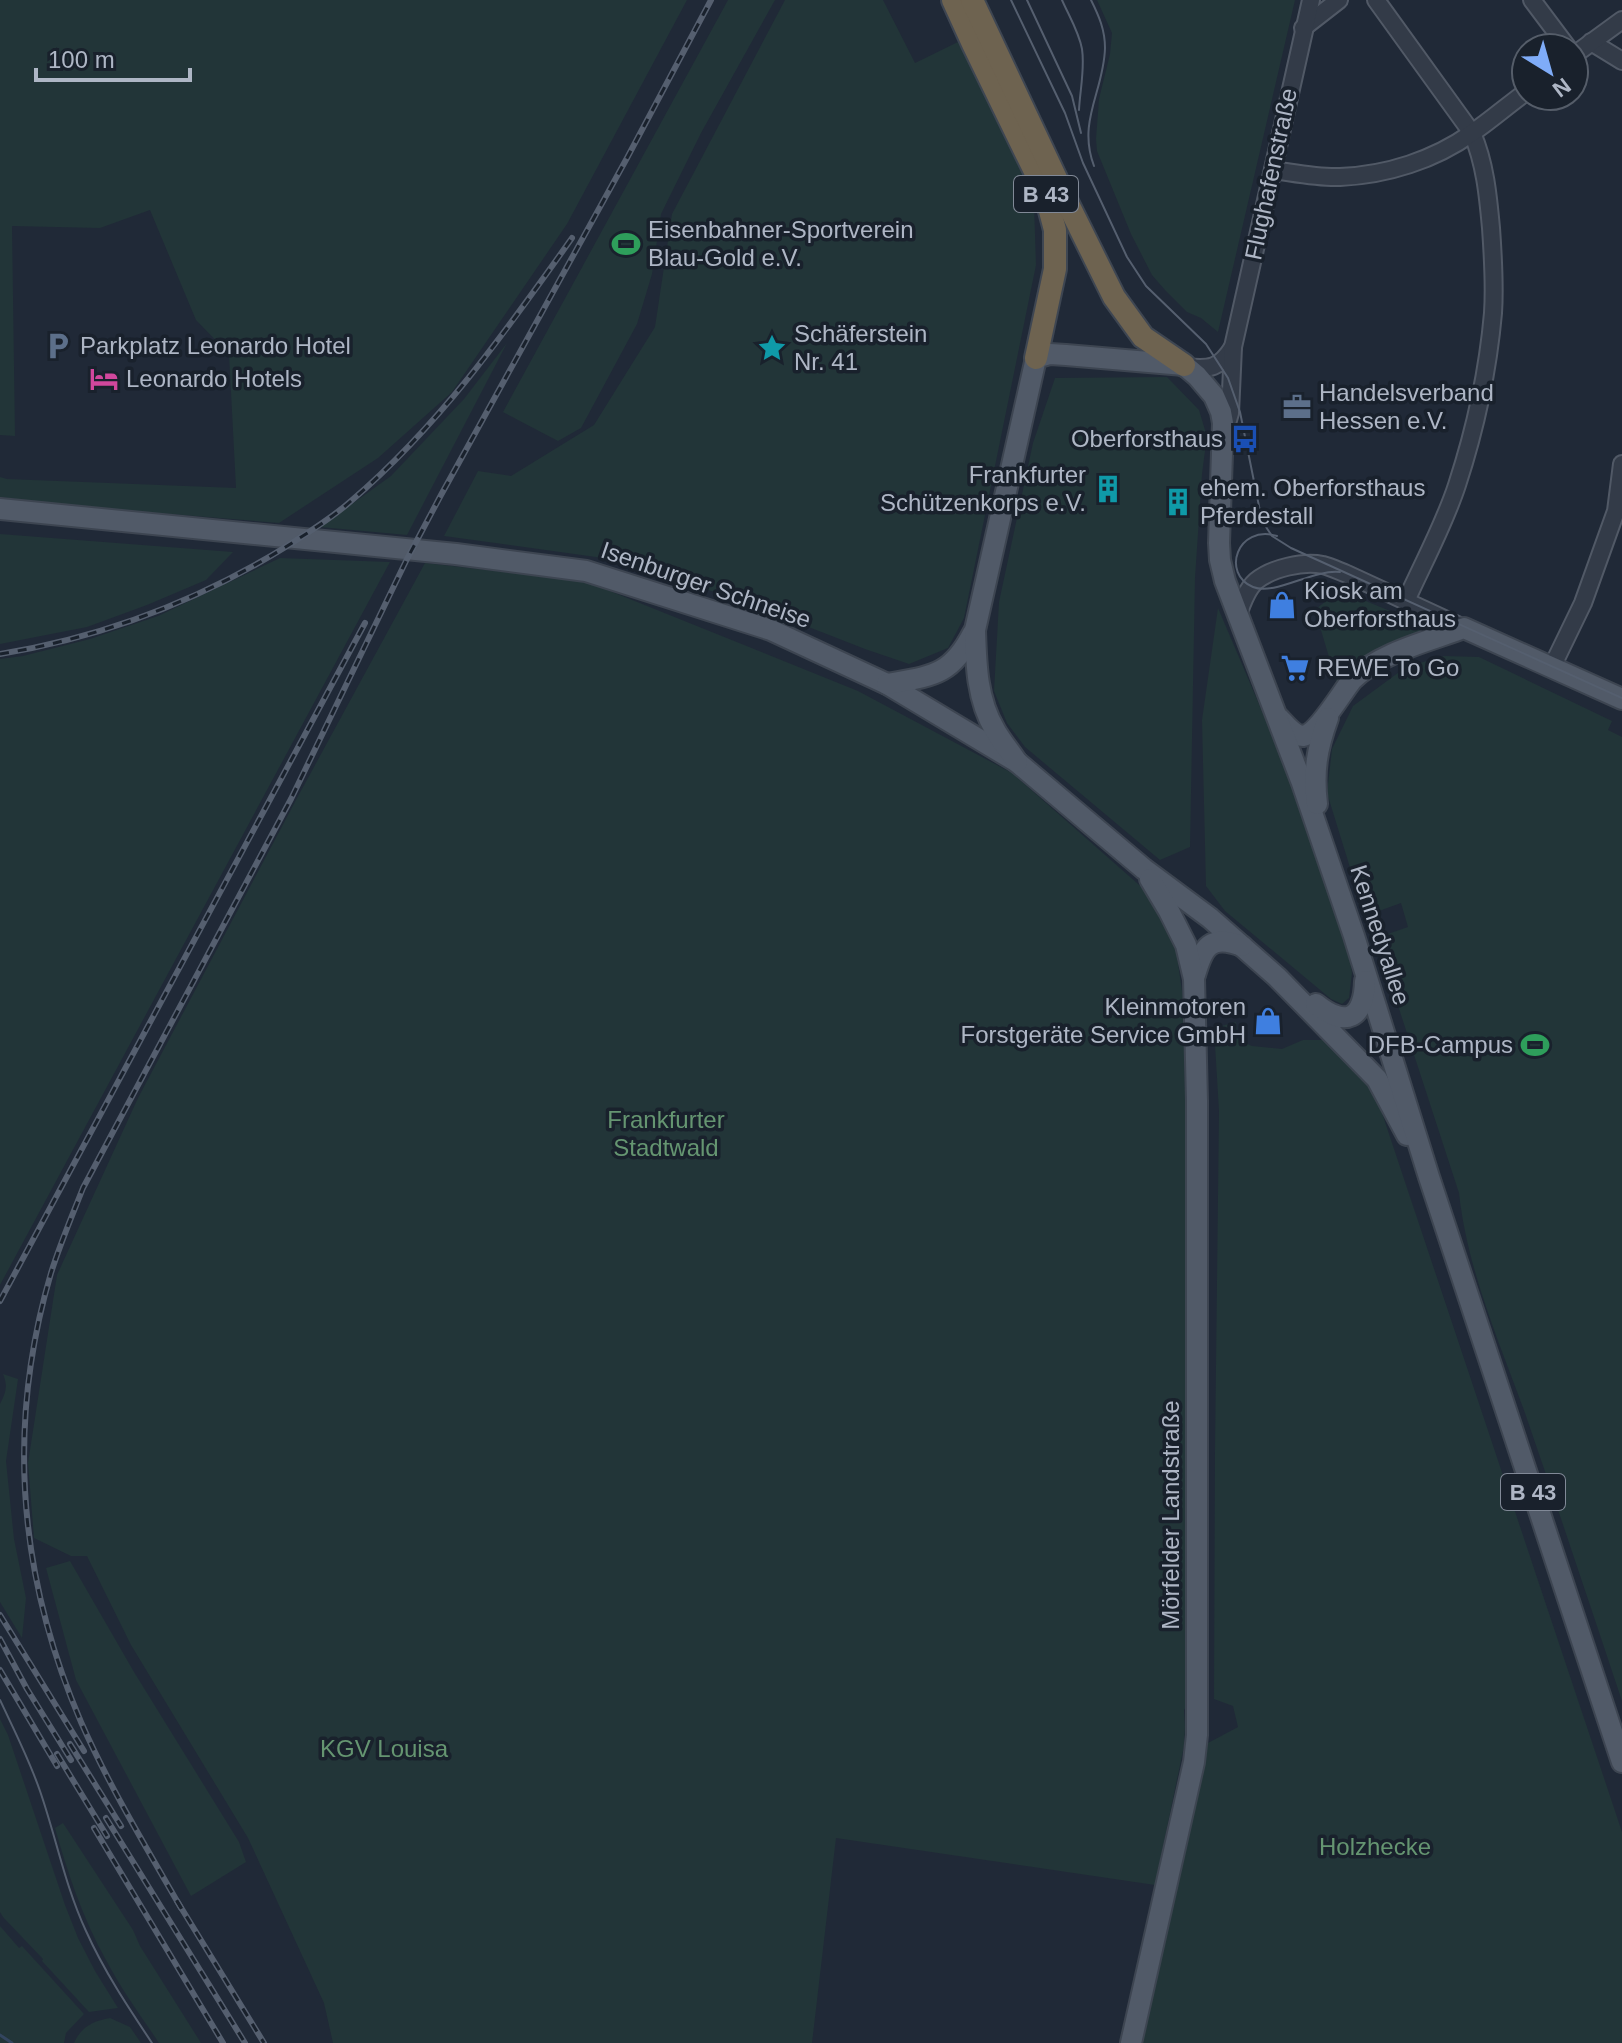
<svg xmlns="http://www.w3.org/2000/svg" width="1622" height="2043" viewBox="0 0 1622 2043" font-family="Arial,sans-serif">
	<rect width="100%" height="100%" fill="#202937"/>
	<g fill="#223538">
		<path d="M0 0H687L567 224 452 392 378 458 279 523 84 507 0 497V477L7 479 236 488 229 354 196 320 150 210 100 228 12 226 15 436 0 435Z"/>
		<path d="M728 0H775L701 133 661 214 652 274 637 324 581 428 558 441 503 412Z"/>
		<path d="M785 0H883L915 63 958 42 1013 152 1034 204 1036 265 964 618 948 648 909 664 865 649 732 597 596 557 444 536 478 471 511 476 594 425 655 327 672 214Z"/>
		<path d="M1097 0H1295L1218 332 1201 318 1187 312 1165 290 1152 275 1131 234 1097 151 1096 139 1099 99 1110 54 1112 33Z"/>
		<path d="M507 343 407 535 320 527 391 476 464 399Z"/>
		<path d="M1167 377 1199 410 1205 430 1206 443 1202 474 1195 578 1190 847 1160 860 1025 747 1007 723 994 691 999 602 1033 443 1055 378Z"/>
		<path d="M0 534 233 552 206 580 147 605 87 627 0 644Z"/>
		<path d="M280 558 390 562 0 1285V659L23 656 90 639 158 616Z"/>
		<path d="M425 563 585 581 858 691 1012 773 1146 891 1175 942 1184 1005 1191 1593 1189 1703 1184 1710 1185 1727 1184 1746 1155 1885 836 1838 812 2043H333L324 2003 248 1838 131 1645 87 1556H71L34 1538 28 1463 57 1275 138 1098 296 800Z"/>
		<path d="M1339 590 1429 627 1382 647 1337 684 1315 610Z"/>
		<path d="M1218 608 1294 786 1348 951 1352 973 1349 998 1342 1004 1331 999 1225 911 1206 886 1202 720Z"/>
		<path d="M1444 656 1479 657 1612 721 1608 730 1622 737V1701C1590 1605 1558 1509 1525 1413 1499 1342 1467 1268 1459 1193L1376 938 1408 927 1401 903 1365 916 1327 793 1332 749 1353 706 1406 667Z"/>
		<path d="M1236 1022 1239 1040 1252 1046 1282 1049 1303 1040H1328L1372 1083 1622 1832V2043H1141L1208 1743 1238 1727 1233 1706 1214 1699 1215 1451 1219 1111 1214 1028Z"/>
		<path d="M3 1374 18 1379 6 1461 14 1539 26 1598 22 1638 0 1602V1404C6 1392 8 1386 3 1374Z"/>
		<path d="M70 1561 134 1672 239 1842 246 1862 191 1896 76 1680 46 1568Z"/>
		<path d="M0 1719 8 1735 65 1905 78 1938 95 1971 118 2008 89 2012 42 1961 43 1959 3 1917 0 1912Z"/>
		<path d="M63 1823 133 1930 140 1946 201 2043H159C141 2016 121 1989 106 1960 83 1919 68 1874 55 1828Z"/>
		<path d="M0 1926 19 1948 22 1946 84 2014 66 2033 64 2043H0Z"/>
		<path d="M110 2018 130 2027 141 2043H74C81 2027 93 2021 110 2018Z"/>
	</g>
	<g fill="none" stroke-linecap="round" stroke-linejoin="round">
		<path stroke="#33455f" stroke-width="3" d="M0 2035 12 2043"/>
		<defs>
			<g id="minor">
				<path d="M1376 0 1472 133C1485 163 1488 195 1491 228 1493 256 1495 284 1493 313 1488 370 1475 430 1457 485 1444 525 1423 563 1406 601"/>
				<path d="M1532 0 1568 48"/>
				<path d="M1303 28 1339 0"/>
				<path d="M1591 42 1622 61"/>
				<path d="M1574 55 1622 20"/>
				<path d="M1273 170C1295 173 1318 178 1340 177 1387 175 1434 160 1472 133 1491 120 1508 105 1526 92"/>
				<path d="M1186 367C1210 370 1220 368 1233 347"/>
				<path d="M1226 427 1230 413 1233 347 1311 0"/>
				<path d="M1238 615C1242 603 1247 589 1256 581 1272 568 1303 561 1323 565 1331 567 1339 571 1347 574L1464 628"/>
				<path d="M1552 667 1583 603 1616 511 1622 464"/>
			</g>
			<g id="major">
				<path d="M0 509 456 554 586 571 771 630 887 684 1017 762 1144 869 1210 918 1277 977 1377 1079 1407 1135"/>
				<path d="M887 684C932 676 951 676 973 633"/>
				<path d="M1279 718C1285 724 1294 736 1303 736 1318 734 1342 692 1352 680 1379 653 1429 641 1464 628L1622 699"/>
				<path d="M1017 762C1010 751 1001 741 995 730 977 700 976 664 975 630L1036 358 1050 354 1066 355 1184 365 1197 376 1214 396 1221 412 1223 423 1219 543 1220 560 1225 581 1302 783 1354 936 1429 1177 1622 1762"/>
				<path d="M1317 804C1313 771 1317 749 1328 718"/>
				<path d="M1195 975C1203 947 1210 934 1242 946"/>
				<path d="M1316 1004C1346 1028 1364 1019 1365 981"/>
				<path d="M1131 2043 1194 1762 1197 1735V1101L1194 979 1186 945 1169 911 1150 879"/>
			</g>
			<g id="highway">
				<path d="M953 0 973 44 1045 192 1055 230V269L1036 358"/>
				<path d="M972 0 1068 204 1114 297 1143 337 1184 365"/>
			</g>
		</defs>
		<use href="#minor" stroke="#515966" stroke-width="20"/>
		<use href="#major" stroke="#3d4551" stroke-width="24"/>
		<use href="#highway" stroke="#3e4652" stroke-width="26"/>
		<use href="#minor" stroke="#333b48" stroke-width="16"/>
		<use href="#major" stroke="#515a68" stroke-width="20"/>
		<use href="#highway" stroke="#6e6350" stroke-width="22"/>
		<g stroke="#555f6f" stroke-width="2">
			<path d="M1011 0 1065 113 1083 163 1127 257 1146 286 1206 344 1228 378 1240 412 1262 521 1272 536 1291 548 1622 698"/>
			<path d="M1027 0 1072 96 1081 133"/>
			<path d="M1062 0C1069 16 1079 32 1082 49 1085 69 1080 90 1079 110"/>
			<path d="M1091 0C1099 16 1105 30 1105 48 1104 91 1077 121 1094 166"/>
			<path d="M1277 536C1237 524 1221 574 1253 587 1275 596 1313 569 1340 572"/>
			<path d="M0 1700C14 1730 29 1759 40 1791 56 1837 65 1886 86 1931 104 1971 128 2007 152 2043"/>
		</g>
		<defs>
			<g id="rail">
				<path d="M0 654C104 637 203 599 292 543 312 530 333 517 351 501 439 426 506 331 572 238"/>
				<path d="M0 1301 365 623"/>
				<path d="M0 1615 84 1751"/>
				<path d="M0 1639 27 1689 71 1760"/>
				<path d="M0 1670 57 1766"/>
				<path d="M70 1744 121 1826"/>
				<path d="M57 1754 107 1836"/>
				<path d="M106 1818 245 2043"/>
				<path d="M94 1828 223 2043"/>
				<path d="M177 1901 264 2043"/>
				<path d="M181 1908C146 1847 109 1786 81 1722 18 1575 6 1426 51 1273 60 1244 72 1216 83 1188L291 799 407 559 441 495 627 158 711 0"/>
			</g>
		</defs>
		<use href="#rail" stroke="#555f6f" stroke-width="6"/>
		<use href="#rail" stroke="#19212c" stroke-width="3" stroke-dasharray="9" stroke-linecap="butt"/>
	</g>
	<defs>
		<symbol id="stadium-bare" viewBox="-9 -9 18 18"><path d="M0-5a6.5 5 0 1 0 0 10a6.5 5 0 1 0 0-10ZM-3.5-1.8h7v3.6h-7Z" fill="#2e9e5b" stroke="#19212c" stroke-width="2.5" paint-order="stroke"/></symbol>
		<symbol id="parking-bare" viewBox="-9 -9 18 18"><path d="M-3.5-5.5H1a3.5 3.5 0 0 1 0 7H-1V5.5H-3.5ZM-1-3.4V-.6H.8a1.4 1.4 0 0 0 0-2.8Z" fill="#5c6f8a" stroke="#19212c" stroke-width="2.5" paint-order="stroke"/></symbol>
		<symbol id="sight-bare" viewBox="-9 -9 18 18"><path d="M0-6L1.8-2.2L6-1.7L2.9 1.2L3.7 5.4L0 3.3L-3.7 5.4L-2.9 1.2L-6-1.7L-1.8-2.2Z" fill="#0f9aa8" stroke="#19212c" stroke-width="2.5" paint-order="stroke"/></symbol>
		<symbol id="hotel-bare" viewBox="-9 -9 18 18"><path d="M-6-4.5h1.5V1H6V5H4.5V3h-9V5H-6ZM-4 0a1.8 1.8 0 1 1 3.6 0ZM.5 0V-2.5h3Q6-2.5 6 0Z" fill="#d1479c" stroke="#19212c" stroke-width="2.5" paint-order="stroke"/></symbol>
		<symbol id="office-bare" viewBox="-9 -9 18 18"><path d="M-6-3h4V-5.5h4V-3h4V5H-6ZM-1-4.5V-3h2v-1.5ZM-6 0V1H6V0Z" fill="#5c6f8a" stroke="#19212c" stroke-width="2.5" paint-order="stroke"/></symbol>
		<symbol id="bus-bare" viewBox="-9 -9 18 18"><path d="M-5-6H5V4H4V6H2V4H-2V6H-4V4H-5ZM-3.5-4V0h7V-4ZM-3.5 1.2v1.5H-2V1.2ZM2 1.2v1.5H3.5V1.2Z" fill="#1a4fb4" stroke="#19212c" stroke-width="2.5" paint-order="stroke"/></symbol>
		<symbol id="building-bare" viewBox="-9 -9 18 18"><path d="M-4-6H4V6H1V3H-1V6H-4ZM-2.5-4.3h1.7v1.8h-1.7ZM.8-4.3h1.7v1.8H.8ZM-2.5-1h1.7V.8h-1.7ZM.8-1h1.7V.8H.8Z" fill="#0f9aa8" stroke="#19212c" stroke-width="2.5" paint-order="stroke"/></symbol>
		<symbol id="shop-bare" viewBox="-9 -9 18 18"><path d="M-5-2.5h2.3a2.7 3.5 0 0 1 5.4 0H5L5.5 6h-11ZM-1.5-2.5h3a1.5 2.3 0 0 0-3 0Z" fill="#3f7fe0" stroke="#19212c" stroke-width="2.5" paint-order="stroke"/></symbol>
		<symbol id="supermarket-bare" viewBox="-9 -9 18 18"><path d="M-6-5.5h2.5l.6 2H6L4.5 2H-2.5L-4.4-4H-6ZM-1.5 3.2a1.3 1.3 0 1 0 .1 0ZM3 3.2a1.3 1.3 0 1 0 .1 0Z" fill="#3f7fe0" stroke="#19212c" stroke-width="2.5" paint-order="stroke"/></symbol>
	</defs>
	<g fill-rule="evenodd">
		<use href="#stadium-bare" x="606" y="224" width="40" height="40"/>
		<use href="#parking-bare" x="38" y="326" width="40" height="40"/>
		<use href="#sight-bare" x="752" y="328" width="40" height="40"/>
		<use href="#hotel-bare" x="84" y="359" width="40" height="40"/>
		<use href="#office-bare" x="1277" y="387" width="40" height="40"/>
		<use href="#bus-bare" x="1225" y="419" width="40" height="40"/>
		<use href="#building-bare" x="1088" y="469" width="40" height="40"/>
		<use href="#building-bare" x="1158" y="482" width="40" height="40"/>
		<use href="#shop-bare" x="1262" y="585" width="40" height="40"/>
		<use href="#supermarket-bare" x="1275" y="648" width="40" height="40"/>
		<use href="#shop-bare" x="1248" y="1001" width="40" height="40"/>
		<use href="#stadium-bare" x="1515" y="1025" width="40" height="40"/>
	</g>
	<g text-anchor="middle" stroke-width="7" stroke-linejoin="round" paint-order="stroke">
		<g fill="#19212c" stroke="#818997" stroke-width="2">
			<rect x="1014" y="176" width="64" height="36" rx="6"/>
			<rect x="1501" y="1474" width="64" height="36" rx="6"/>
		</g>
		<g font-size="22" font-weight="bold" fill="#aeb6c5">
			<text x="1046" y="202">B 43</text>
			<text x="1533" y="1500">B 43</text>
		</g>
		<g font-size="24" fill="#aeb6c5" stroke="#19212c">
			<text transform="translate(1271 174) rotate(-78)" y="8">Flughafenstraße</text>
			<text transform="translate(706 585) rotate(19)" y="8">Isenburger Schneise</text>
			<text transform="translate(1380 935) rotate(72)" y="8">Kennedyallee</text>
			<text transform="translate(1171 1515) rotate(-90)" y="8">Mörfelder Landstraße</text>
		</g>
		<g font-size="24" fill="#aeb6c5" stroke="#19212c" text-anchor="start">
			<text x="648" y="238">Eisenbahner-Sportverein<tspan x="648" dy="28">Blau-Gold e.V.</tspan></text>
			<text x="794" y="342">Schäferstein<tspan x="794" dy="28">Nr. 41</tspan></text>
			<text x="80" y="354">Parkplatz Leonardo Hotel</text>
			<text x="126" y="387">Leonardo Hotels</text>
			<text x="1319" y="401">Handelsverband<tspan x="1319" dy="28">Hessen e.V.</tspan></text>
			<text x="1223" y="447" text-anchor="end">Oberforsthaus</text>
			<text x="1086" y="483" text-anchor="end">Frankfurter<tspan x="1086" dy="28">Schützenkorps e.V.</tspan></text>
			<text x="1200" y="496">ehem. Oberforsthaus<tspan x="1200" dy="28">Pferdestall</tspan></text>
			<text x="1304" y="599">Kiosk am<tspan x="1304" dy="28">Oberforsthaus</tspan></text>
			<text x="1317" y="676">REWE To Go</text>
			<text x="1246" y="1015" text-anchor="end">Kleinmotoren<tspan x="1246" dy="28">Forstgeräte Service GmbH</tspan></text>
			<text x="1513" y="1053" text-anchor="end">DFB-Campus</text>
		</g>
		<g font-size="24" fill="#659571" stroke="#19212c">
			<text x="666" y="1128">Frankfurter<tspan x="666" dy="28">Stadtwald</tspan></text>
			<text x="384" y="1757">KGV Louisa</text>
			<text x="1375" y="1855">Holzhecke</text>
		</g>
	</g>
	<g transform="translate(1550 72) rotate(143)"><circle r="38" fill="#19212c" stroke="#555d69" stroke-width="2"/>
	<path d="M0-6L14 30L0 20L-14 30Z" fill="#7facf8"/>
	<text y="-12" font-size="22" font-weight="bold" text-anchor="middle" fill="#aeb6c5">N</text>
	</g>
	<path d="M36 68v12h154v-12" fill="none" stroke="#aeb6c5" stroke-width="4"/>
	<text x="48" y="68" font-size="24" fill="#aeb6c5" stroke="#19212c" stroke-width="6" paint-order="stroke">100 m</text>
</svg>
